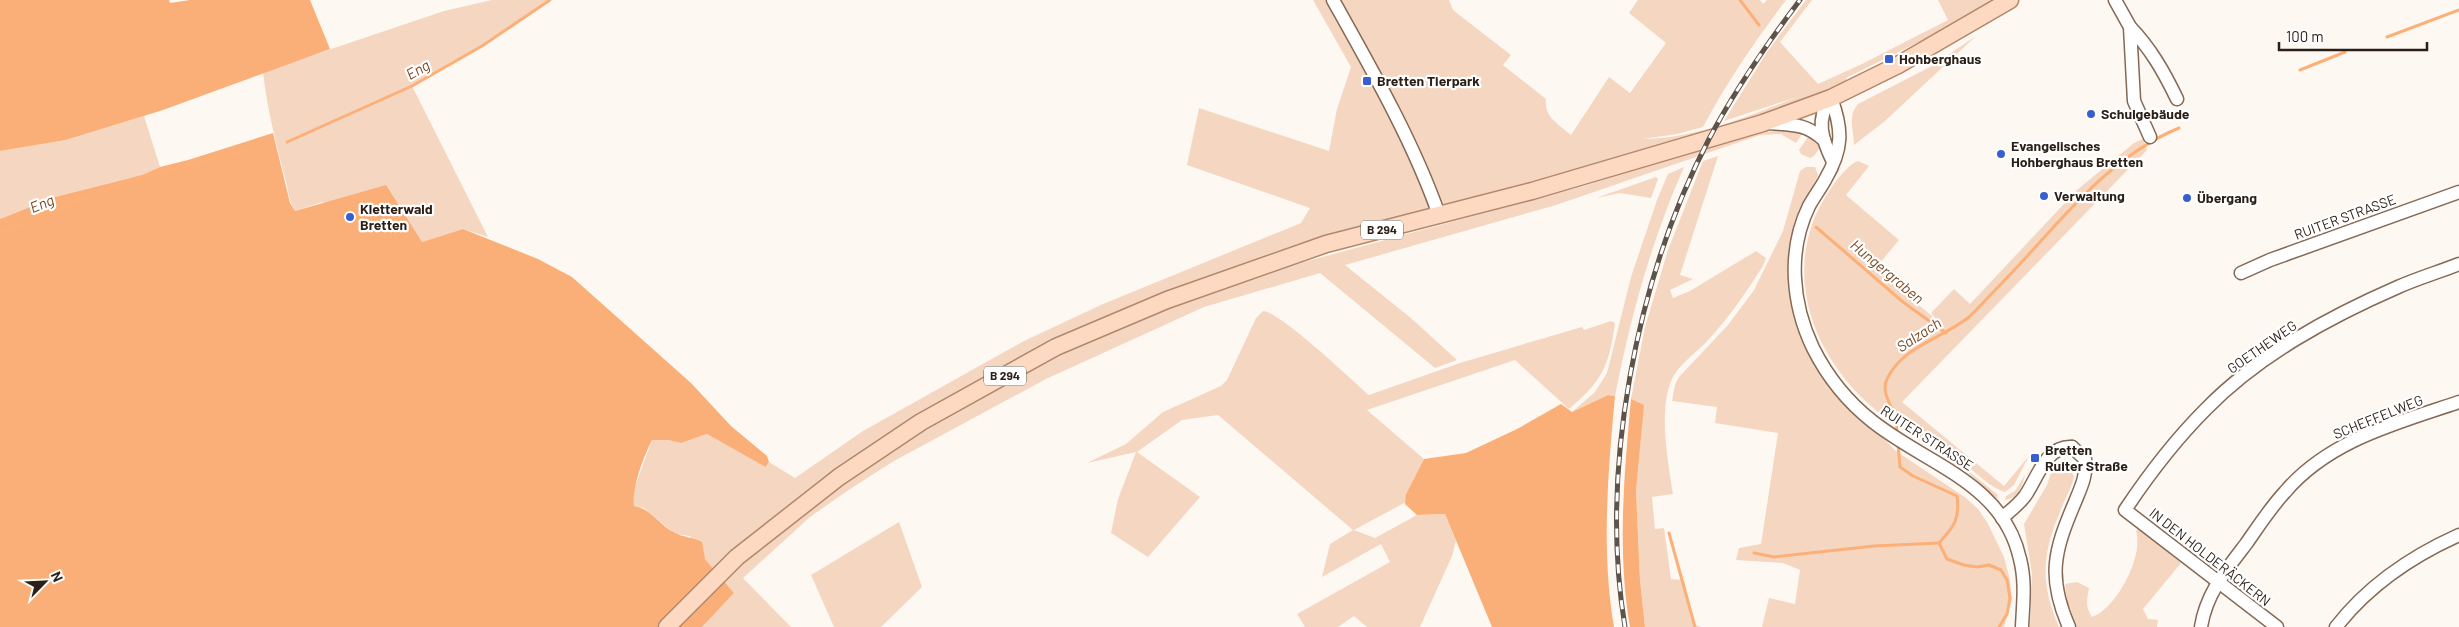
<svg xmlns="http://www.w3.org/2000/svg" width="2459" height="627" viewBox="0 0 2459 627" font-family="Barlow,sans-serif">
	<rect width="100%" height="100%" fill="#fef8f3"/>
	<g fill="#f5d6c1">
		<path d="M492 0H550L482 46 412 86 488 237 463 229 422 242 322 202 295 211C288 201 289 190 285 178 276 143 267 109 263 72L444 11Z"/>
		<path d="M1313 0H1449L1453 10 1511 55 1503 65 1546 99C1544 117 1558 124 1571 135L1609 77 1630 93 1666 43 1629 13 1638 0H1760L1763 4 1767 0H1786C1755 41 1727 82 1703 127L1677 134 1643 139C1694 139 1750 116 1797 97L1724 121 1767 52 1806 0H1812L1780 42 1818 84 1862 64 1948 20 1938 0H1991L1953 25 1846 78 1850 89 1532 185 1175 297 1584 186 1746 135 1793 128 1804 131 1796 143 1781 134 1760 135 1556 205 1345 265 1412 319 1457 360 1435 368 1320 273 1204 307 1046 379 894 461 850 489 810 517 743 578 791 627H702L734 593 705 559 690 536 675 534 644 508 634 506 633 492 652 440H668L681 443 707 434 767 467 769 462 795 478 863 431 1024 341 1103 304 1301 223 1310 208 1187 165 1199 108 1329 151 1337 109 1351 67Z"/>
		<path d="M1976 36 1885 121 1854 145C1854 129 1847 117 1858 104L1930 67Z"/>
		<path d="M144 116 160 167 142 175 55 197 0 219V151L66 140Z"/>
		<path d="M1810 134 1819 144V149L1814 156 1810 158 1801 154 1799 150Z"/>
		<path d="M2143 139 2147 150 1902 402 2004 486 2029 456 2014 485 2005 492C1988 487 1976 471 1961 462 1949 455 1936 450 1924 443 1911 436 1898 427 1886 418 1824 373 1785 294 1814 219 1821 202 1841 168 1858 161L1869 166 1846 195 1899 240 1875 269 1938 321 1931 313 1954 289 1970 304 2077 190 2134 143Z"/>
		<path d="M1718 156 1680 275 1693 279 1670 290 1673 298 1690 291 1756 251 1766 258 1763 266C1747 291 1730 316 1710 338 1698 352 1676 365 1670 384 1659 414 1668 463 1673 494L1652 497 1655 529 1664 528 1671 579 1684 580 1694 625 1702 627H1645L1640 580 1636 491 1642 424 1631 399 1645 327 1668 250 1703 161Z"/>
		<path d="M1842 166 1813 212 1801 251 1803 297 1808 321 1820 348 1842 382 1869 410 1920 445 1967 470 1998 495 1997 498C1986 492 1977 479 1965 471 1933 450 1898 436 1868 411 1794 350 1770 239 1842 166Z"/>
		<path d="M1684 167C1651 242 1631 315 1615 396L1608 395 1572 412 1595 392 1607 373 1631 277 1657 200 1668 174Z"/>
		<path d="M1806 167H1815L1818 175 1797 220 1800 330 1873 428 1896 451 1966 498 1978 509 1987 522 2004 557 2010 580 2012 600 2004 627H1762L1769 598 1795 604 1800 570 1783 563 1736 560 1739 548 1761 544 1778 433 1715 423 1717 407 1672 401 1675 385 1679 377 1728 325 1754 290 1783 231 1800 171Z"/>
		<path d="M1656 177 1658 179 1651 198 1620 193 1596 198Z"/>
		<path d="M1263 311C1279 311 1352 380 1369 395L1460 363 1582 327 1584 330 1611 321 1615 323C1609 367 1602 381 1569 409L1515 360 1367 410 1424 459 1406 494V502L1354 530 1375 538 1417 515 1445 514 1456 541 1452 556 1420 627H1367L1354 616 1338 627H1305L1297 614 1390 562 1381 544 1322 577 1330 544 1353 530 1218 415 1182 420 1137 452 1200 497 1148 557 1111 533 1118 499 1136 452 1087 463 1126 444 1163 412 1221 386 1227 380 1256 318Z"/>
		<path d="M2058 465H2067L2074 476C2072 488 2064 500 2060 512 2042 554 2040 584 2059 627H2030L2032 574 2024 524 2047 485 2053 467Z"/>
		<path d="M2025 475C2022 487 2018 498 2005 500L2006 496 2015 491Z"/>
		<path d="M899 522 922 587 881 627H834L811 575Z"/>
		<path d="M2138 529 2147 534 2181 563 2143 609 2148 619 2158 620 2157 627H2077L2067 601 2065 584 2077 582 2089 588C2087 599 2085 607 2092 617 2116 609 2144 557 2136 531Z"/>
	</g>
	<g fill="#fbaf78">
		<path d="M0 0H169L170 3 190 0H310L330 49 163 110 66 140 0 151Z"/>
		<path d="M273 133 290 203 295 211 386 185 422 242 463 229 538 259 572 277 691 383 731 426 767 456 769 462 766 467 707 434 681 443 668 440H652C643 458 632 487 634 506 652 509 659 525 675 533 683 537 692 537 702 542L705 559 734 593 702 627H0V219L55 197 142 175 160 167 188 160Z"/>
		<path d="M1608 395 1615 396C1608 472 1601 551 1614 627H1492L1445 514 1417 515 1405 504 1406 494 1424 459 1466 453 1517 429 1561 404 1572 412Z"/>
		<path d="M1631 399 1644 405 1636 491 1640 580 1645 627H1630C1617 551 1624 475 1631 399Z"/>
	</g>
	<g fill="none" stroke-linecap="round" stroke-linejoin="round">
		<g stroke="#fcb078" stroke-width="3">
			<path d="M1740 0 1759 25"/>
			<path d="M2387 37 2459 10"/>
			<path d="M2300 70 2345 52"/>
			<path d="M287 142 412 86 482 46 550 0"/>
			<path d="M1816 227 1903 302 1946 333"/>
			<path d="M0 233 133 179 265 146"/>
			<path d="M1897 435C1897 429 1897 421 1895 416 1890 403 1880 390 1888 377 1904 346 1943 338 1969 317 1980 307 1990 295 2001 284 2056 228 2104 159 2179 128"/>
			<path d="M1898 443 1900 467 1913 476 1957 496C1960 520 1954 526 1939 543L1947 559 1964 565 1977 567 1989 565 2001 570 2007 580 2010 598 2007 614 1999 627"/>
			<path d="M1669 533 1695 627"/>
			<path d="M1754 553 1774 557 1874 546 1939 543"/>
		</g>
		<defs>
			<g id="minor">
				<path d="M1333 0C1371 68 1413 141 1439 215"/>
				<path d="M2115 0 2130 27 2134 101 2150 137"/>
				<path d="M2130 27C2151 49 2164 72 2177 99"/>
				<path d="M1831 98C1843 130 1843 149 1825 180 1820 189 1814 197 1809 206 1787 251 1792 304 1813 348 1827 376 1848 402 1872 421 1927 465 2003 482 2020 559 2026 582 2023 604 2022 627"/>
				<path d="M1831 98C1815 120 1822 139 1833 162"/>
				<path d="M1768 123C1793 125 1805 123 1824 140"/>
				<path d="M2241 273 2270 260 2459 192"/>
				<path d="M2002 518C2010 511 2019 504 2025 496 2037 479 2046 445 2072 447"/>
				<path d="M2069 627C2047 577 2054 551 2075 502 2081 487 2087 476 2085 459L2072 447"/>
				<path d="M2201 627C2206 594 2226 570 2246 544 2258 527 2270 508 2285 492 2329 440 2397 423 2459 402"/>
				<path d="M2277 627 2125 510C2149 474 2175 440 2206 409 2259 355 2329 317 2398 287 2418 278 2439 272 2459 264"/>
				<path d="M2336 627C2368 586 2412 556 2459 535"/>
			</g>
			<path id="major" d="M667 627 737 557 839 477 921 422 1056 347 1167 300 1326 244 1532 191 1763 123 1831 98 1898 65 2010 0"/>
		</defs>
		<use href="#minor" stroke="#856954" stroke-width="15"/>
		<use href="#major" stroke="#b2876a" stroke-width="19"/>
		<use href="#minor" stroke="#fff" stroke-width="12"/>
		<use href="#major" stroke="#fcd9c0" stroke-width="16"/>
		<defs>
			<path id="rail" d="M1625 627C1599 471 1636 279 1709 139 1735 90 1766 45 1800 0"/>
		</defs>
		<use href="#rail" stroke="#5d534b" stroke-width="5"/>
		<use href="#rail" stroke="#fff" stroke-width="3" stroke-dasharray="9" stroke-linecap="butt"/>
	</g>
	<g fill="#395ecf" stroke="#fff" stroke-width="2">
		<rect x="1884" y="54" width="10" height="10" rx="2.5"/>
		<rect x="1362" y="76" width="10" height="10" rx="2.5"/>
		<circle cx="2091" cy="114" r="5"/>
		<circle cx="2001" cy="154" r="5"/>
		<circle cx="2044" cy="196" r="5"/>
		<circle cx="2187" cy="198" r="5"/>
		<circle cx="350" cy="217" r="5"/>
		<rect x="2030" y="453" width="10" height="10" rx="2.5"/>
	</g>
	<g text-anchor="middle" stroke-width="4.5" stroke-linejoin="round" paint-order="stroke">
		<g fill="#fff" stroke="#6b625d" stroke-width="1">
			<rect x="1361" y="220.5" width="42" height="19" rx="4"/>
			<rect x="984" y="366.5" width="42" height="19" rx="4"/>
		</g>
		<g font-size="12" font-weight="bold" fill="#2b1f17">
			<text x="1382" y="234">B 294</text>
			<text x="1005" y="380">B 294</text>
		</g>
		<g font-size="14" font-weight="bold" fill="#2b1f17" stroke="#fff" text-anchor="start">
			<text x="1899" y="64">Hohberghaus</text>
			<text x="1377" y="86">Bretten Tierpark</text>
			<text x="2101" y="119">Schulgebäude</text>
			<text x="2011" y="151">Evangelisches<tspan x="2011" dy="16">Hohberghaus Bretten</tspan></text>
			<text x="2054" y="201">Verwaltung</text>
			<text x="2197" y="203">Übergang</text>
			<text x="360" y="214">Kletterwald<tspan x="360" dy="16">Bretten</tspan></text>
			<text x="2045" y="455">Bretten<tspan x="2045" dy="16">Ruiter Straße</tspan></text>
		</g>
		<g font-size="14" fill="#2b1f17" stroke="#fff">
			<text transform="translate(2345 217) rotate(-20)" y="5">RUITER STRASSE</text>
			<text transform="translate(2262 347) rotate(-35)" y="5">GOETHEWEG</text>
			<text transform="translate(2378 417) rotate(-22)" y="5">SCHEFFELWEG</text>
			<text transform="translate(1927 438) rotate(33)" y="5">RUITER STRASSE</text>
			<text transform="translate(2210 557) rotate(38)" y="5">IN DEN HOLDERÄCKERN</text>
		</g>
		<g font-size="15" font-style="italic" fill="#7c4a22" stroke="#fff">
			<text transform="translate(418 70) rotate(-29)" y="5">Eng</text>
			<text transform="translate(42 204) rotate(-22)" y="5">Eng</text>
			<text transform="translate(1887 272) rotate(40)" y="5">Hungergraben</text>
			<text transform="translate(1919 335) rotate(-33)" y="5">Salzach</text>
		</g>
	</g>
	<g transform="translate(45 582) rotate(66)" stroke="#ffffff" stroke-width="4" paint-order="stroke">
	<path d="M0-4L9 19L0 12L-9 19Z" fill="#2b1f17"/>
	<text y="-8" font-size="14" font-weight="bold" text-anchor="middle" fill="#2b1f17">N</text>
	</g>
	<path d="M2279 42v8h148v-8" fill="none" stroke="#2b1f17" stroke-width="2.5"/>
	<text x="2286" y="42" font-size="15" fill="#2b1f17" stroke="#ffffff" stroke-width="4" paint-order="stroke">100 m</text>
</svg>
